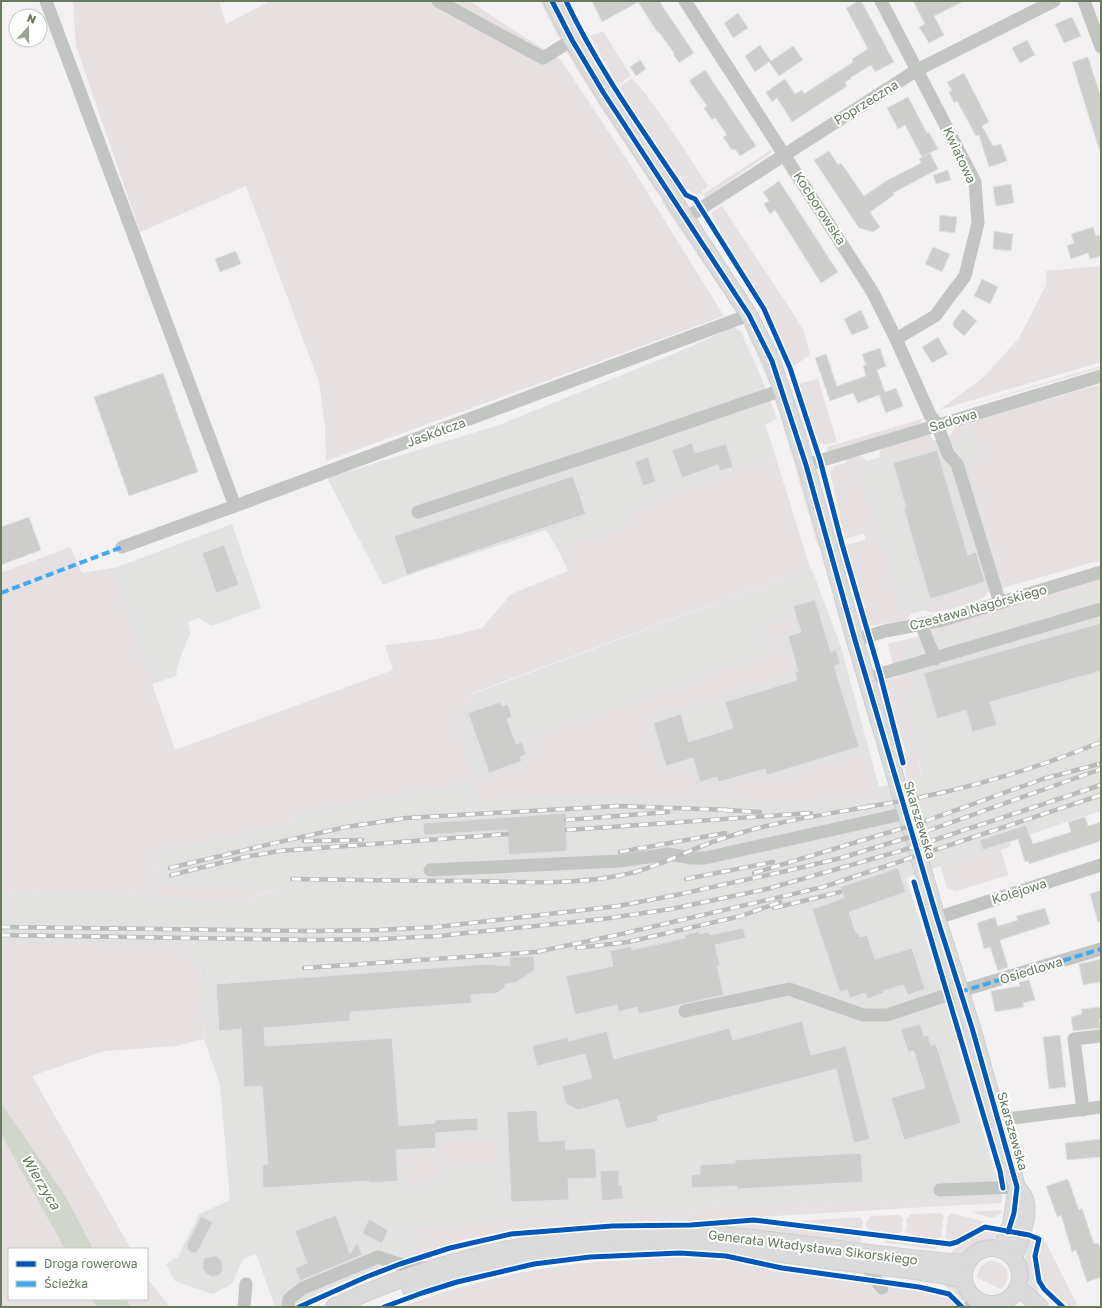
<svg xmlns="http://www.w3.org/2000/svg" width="1102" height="1308" viewBox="0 0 1102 1308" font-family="'Golos Text',sans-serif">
	<rect width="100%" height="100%" fill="#f3f1f2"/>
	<g fill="#e2e2e1">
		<path d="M734 327 741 332 762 379 777 419 765 425 776 458 636 506 621 531 557 548 546 530 405 576 383 585 327 478 499 425 676 353Z"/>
		<path d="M972 429 981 460 969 464 1003 588 885 621 848 467Z"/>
		<path d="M232 524 261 608 212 626 198 618 188 622 190 633 179 661 176 676 152 684 112 569Z"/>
		<path d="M810 568 814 575 841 647 879 787 922 776 891 646 1101 586V811L1063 823 1010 842 1011 846 1001 850 983 856 978 853 906 878 938 977 1002 1197 625 1211 403 1229 418 1238 411 1256 336 1285 290 1307H275L256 1254 243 1259 232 1284 212 1294 175 1281 166 1264 178 1257 199 1214 230 1200 220 1085 204 1039 200 965 1 977V893L50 891 143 895 238 903 276 890 158 885 159 850 293 823 292 814 473 781 458 720 473 694Z"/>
	</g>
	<g fill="#e6e0e1">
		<path d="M73 1H219L226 24 270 1H470L504 24 561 60 626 158 724 316 326 461 325 426 319 382 246 186 140 232 76 46Z"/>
		<path d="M540 1H544L563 38 561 42Z"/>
		<path d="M603 31 631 76 618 85 590 36Z"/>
		<path d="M566 51H570L610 117 661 192 658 194C627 147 595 100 566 51Z"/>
		<path d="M632 78C661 111 684 149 708 186L702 191V193C692 197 687 188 681 181L683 179 681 176H678L619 87Z"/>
		<path d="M608 84 674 183 672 184 607 86Z"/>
		<path d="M771 150V153L705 198 703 194Z"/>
		<path d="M665 199 736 307 735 310 661 201Z"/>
		<path d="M722 206 795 316 804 332 810 355 792 367 766 310 731 248 711 215 713 211Z"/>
		<path d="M1101 266V362L939 410 984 377 1019 338 1046 285V271Z"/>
		<path d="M745 327C746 328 748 329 750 331 755 338 772 378 770 385Z"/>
		<path d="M1101 366V368L940 414Z"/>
		<path d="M818 379 837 442C833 443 826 446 822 444 812 439 802 396 799 384Z"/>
		<path d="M788 380 812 448 803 433Z"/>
		<path d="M1101 384V560L1003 588 969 464 981 460 972 430 955 437 956 440 950 442C950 434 951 430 959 425Z"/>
		<path d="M778 407 782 414 820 544 818 547Z"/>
		<path d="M922 419 920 423 916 426 827 452V447Z"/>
		<path d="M930 434 936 447 899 459 889 456 879 459 880 450 887 446Z"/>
		<path d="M861 456C865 458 867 461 868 466L859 469 877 530 845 539 830 472 834 466 846 463 845 459Z"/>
		<path d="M776 458 810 568 473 693 458 720 473 781 488 777 527 763 525 759 532 756 526 740 771 653 762 626 791 617 795 629 782 633 792 667 788 669 790 675 645 719 662 774 689 766 696 790 714 784 716 789 758 777 761 783 864 753 876 797 811 801 538 796 477 802 473 781 292 814 293 823 159 851 158 885 277 889 238 903 143 895 50 891 1 893V573L70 547 82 573 112 568 175 750 393 670 385 645 437 639 482 628 511 594 568 571 557 548 621 531 636 506Z"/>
		<path d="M879 536 902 611 912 609 910 617 906 620 870 626 846 545Z"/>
		<path d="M1101 578V586L930 635V631L932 628 995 611 1031 598Z"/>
		<path d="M987 586C987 594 986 597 979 600 964 604 935 618 922 609L921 606Z"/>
		<path d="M833 597 839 606 872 720 870 724Z"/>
		<path d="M920 636 922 641 905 644 907 654 904 661 893 665 888 644Z"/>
		<path d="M911 673 918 690 905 698 922 779 919 777 908 780 905 771V750L885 680Z"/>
		<path d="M1001 850 1008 875 957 891 947 888 941 866 978 853 983 856Z"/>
		<path d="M1 942 189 946 192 963 200 965 204 1039 176 1046 104 1051 32 1076 131 1249H9V1299H147V1278L170 1307H1Z"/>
		<path d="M442 1139 496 1140 498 1165 445 1166 438 1181 405 1186 402 1156 438 1153Z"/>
		<path d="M1002 1197V1203L962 1205 690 1221H653L612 1223 511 1230 463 1240 411 1256 418 1238 402 1229 625 1211Z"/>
		<path d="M1002 1210V1213L992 1218 971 1212Z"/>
		<path d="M941 1213 944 1216 941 1233 942 1236 937 1239 909 1235 905 1231 907 1228 906 1219 911 1214Z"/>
		<path d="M952 1213 985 1222 955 1239 948 1241 945 1236 946 1234 948 1216Z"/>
		<path d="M899 1215 903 1219 902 1222V1231L898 1234 870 1230 866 1226 867 1221 871 1216Z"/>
		<path d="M860 1217 863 1221V1226L859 1229 798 1221Z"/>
		<path d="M755 1224 861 1237V1243L832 1245 684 1229Z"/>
		<path d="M988 1230 1001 1232 992 1240 980 1244 966 1252 958 1256 950 1257 953 1250Z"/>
		<path d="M1029 1237H1033L1035 1240 1031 1258 1035 1281 1039 1290 1035 1295C1025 1275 1022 1259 1029 1237Z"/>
		<path d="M1043 1237 1077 1304 1075 1307H1068L1043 1282 1039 1255Z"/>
		<path d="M885 1240 938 1247 935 1249 885 1243Z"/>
		<path d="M687 1257 727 1260 746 1262 788 1272 872 1283 875 1287 889 1289 887 1285C900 1286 937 1290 947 1296 951 1299 953 1303 956 1306L954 1307H401C452 1288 505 1274 560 1266 602 1260 645 1260 687 1257Z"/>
		<path d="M990 1261C1007 1261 1014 1277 1001 1289L977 1278C978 1269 981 1264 990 1261Z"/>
		<path d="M946 1281 958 1287 966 1298 962 1301 954 1292 947 1288 945 1285Z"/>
	</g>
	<g fill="#d1d6cc">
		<path d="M1 1103 66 1197 93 1249H65L1 1134Z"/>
		<path d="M92 1299H126L131 1307H97Z"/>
	</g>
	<g fill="#cdcecc" stroke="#e2e1e2">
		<path d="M592 1H659L694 53 679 63 673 54 674 53 659 32 658 33 638 2 602 22Z"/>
		<path d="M859 1H861L864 6 894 62 875 72 871 65 850 78 851 79 845 82 847 86 792 122 777 98 772 102 766 92 785 79 795 94 802 90 804 94 853 62 852 59 868 49 846 8Z"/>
		<path d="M913 1H964L934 16 944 35 929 43 919 27 925 24Z"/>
		<path d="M738 13 748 28 733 38 724 23Z"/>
		<path d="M1072 17 1081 36 1064 43 1055 24Z"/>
		<path d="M1027 40 1035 55 1020 63 1012 48Z"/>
		<path d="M760 45 771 61 793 46 803 60 779 76 769 62 755 72 745 56Z"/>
		<path d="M1088 57 1101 97V149H1099L1072 62Z"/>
		<path d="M640 60 646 69 636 76 630 67Z"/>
		<path d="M705 70 756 146 740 156 735 149 732 150 723 137 727 135 715 118 712 120 704 108 707 106 690 82V80Z"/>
		<path d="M964 73 989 122 982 126 993 146 1001 144 1007 161 989 167 979 135 976 136 957 101 954 103 949 92 952 91 947 82Z"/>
		<path d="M908 97 927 133 929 132 938 149 922 157 905 125 898 129 887 108Z"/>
		<path d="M829 151 838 165 841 163 864 196 886 181 921 163 919 159 930 153 938 169 893 193 894 195 870 212 880 227 873 232 859 228 814 160Z"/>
		<path d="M948 170 951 180 936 184 933 175Z"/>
		<path d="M779 181 838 272 821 283 775 210 770 214 764 204 769 201 763 192Z"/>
		<path d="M1011 184 1014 203 996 206 993 187Z"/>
		<path d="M940 215 957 217 955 233 939 231Z"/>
		<path d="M1093 227 1096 236 1099 235 1101 242V256L1090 259 1088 253 1071 259 1067 246 1074 243 1071 234Z"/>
		<path d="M994 231 1013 234 1011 251 993 249Z"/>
		<path d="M933 247 950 254 942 272 925 264Z"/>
		<path d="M236 251 241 264 220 272 215 259Z"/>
		<path d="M982 279 998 287 990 304 974 296Z"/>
		<path d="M963 309 977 321 964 336 953 326V322Z"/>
		<path d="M861 310 869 328 852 335 844 319Z"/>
		<path d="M938 337 948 354 932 363 922 347Z"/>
		<path d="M880 348 886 366 877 370 885 392 896 388 903 406 886 413 879 395 858 403 853 393 830 401 815 358 826 354 837 386 866 376 863 366 866 365 862 354Z"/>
		<path d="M163 373 198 472 129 496 94 397Z"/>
		<path d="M692 443 695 453 726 444 733 467 720 471 718 465 682 478 672 450Z"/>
		<path d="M937 450 968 555 976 552 985 582 930 599 904 509 906 508 893 463Z"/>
		<path d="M648 457 656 482 643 486 635 462Z"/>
		<path d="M573 476 586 514 495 544 407 575 394 536Z"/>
		<path d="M29 517 41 550 1 565V527Z"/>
		<path d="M224 545 239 585 216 593 202 553Z"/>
		<path d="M815 600 831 652 836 650 840 664 834 666 859 747 767 775 765 769 719 782 717 777 700 782 693 758 666 766 653 723 681 714 689 742 733 728 725 702 797 680 795 672 798 671 788 636 801 632 793 606Z"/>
		<path d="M1101 623V671L990 702 997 725 972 732 966 710 937 719 924 673Z"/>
		<path d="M500 702 502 706 508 704 512 717 507 719 516 744 522 742 526 754 520 757 522 761 489 773 468 713Z"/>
		<path d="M566 813 567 851 509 855 507 830 424 835 423 823Z"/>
		<path d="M1085 817 1088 826 1101 822V841L1029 864 1028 861 1025 862 1018 839 983 850 980 840 1026 825 1033 844 1071 832 1068 822Z"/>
		<path d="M898 868 906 892 849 912 855 930 860 937 867 935 875 959 912 948 925 989 908 995 904 986 902 985 883 991 884 993 867 999 865 993 850 998 847 990 840 992 812 909 844 898 840 887Z"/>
		<path d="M1101 890V922H1098L1090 894Z"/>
		<path d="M1045 908 1050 924 1000 940 1008 967 998 971 990 947 984 949 977 923 995 917 998 926 1018 920 1016 916Z"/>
		<path d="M743 928 746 938 715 945 720 965 717 966 724 995 639 1014 637 1007 618 1012 617 1005 575 1015 566 976 613 966 610 951 631 946 632 950 685 938 684 935 699 931 700 934 709 932 710 935Z"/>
		<path d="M534 956 535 970 515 983 505 984V988L497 993 471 995 472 1003 350 1012V1021L264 1028 265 1046 392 1038 399 1126 435 1123V1120L478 1118V1130L435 1133 436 1148 396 1150 398 1181 369 1183V1181L263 1188 262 1165 268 1164 262 1086 244 1087 241 1029 219 1031 216 984 487 964 510 966 509 957Z"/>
		<path d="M1101 959V982L1083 985 1079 964Z"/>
		<path d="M1029 980 1035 1000 1023 1003 1024 1007 995 1012 991 991 1020 986 1019 982Z"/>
		<path d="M1100 1007 1101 1017V1018L1099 1019 1100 1028 1073 1031 1071 1017 1082 1014 1081 1009Z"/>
		<path d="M802 1021 811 1055 846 1046 870 1139 854 1143 836 1069 657 1116 658 1121 626 1129 618 1099 578 1110 566 1104 562 1086 592 1078 585 1054 537 1066 532 1046 568 1037 569 1041 607 1031 614 1059 729 1028 733 1040Z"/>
		<path d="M920 1024 924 1036 928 1035 931 1046 936 1044 961 1123 904 1140 891 1098 925 1088 914 1051 908 1052 901 1029Z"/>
		<path d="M1060 1035 1066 1087 1049 1089 1043 1037Z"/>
		<path d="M537 1110 539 1142 565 1140 566 1150 595 1148 597 1178 568 1179 569 1200 511 1202 507 1112Z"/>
		<path d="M1101 1139V1157L1067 1160 1065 1143Z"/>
		<path d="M861 1153 863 1182 737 1189V1186L692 1188 691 1175 700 1174V1165L735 1163V1160Z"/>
		<path d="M619 1170V1185H622L623 1199 602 1201 600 1171Z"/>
		<path d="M1068 1179 1079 1210 1082 1208 1094 1244 1098 1243 1101 1251V1277L1087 1282 1076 1250 1072 1252 1061 1215 1057 1217 1046 1186Z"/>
		<path d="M336 1215 350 1254 357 1242 362 1255 300 1281 295 1268 307 1263 295 1231Z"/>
		<path d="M201 1216 213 1222 197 1253H191L187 1249V1244Z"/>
		<path d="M369 1219 388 1230 382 1244 362 1233Z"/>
		<path d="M213 1256H217L221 1260 223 1268 221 1274 213 1277 206 1274 202 1267 204 1258Z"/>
	</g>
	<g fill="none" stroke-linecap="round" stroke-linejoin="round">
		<defs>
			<g id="major">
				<path d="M552 1 572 40 603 92 749 315 772 361 806 465 855 640 937 918 972 1028 1017 1187C1019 1190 1023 1194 1024 1197 1032 1213 1019 1242 1014 1258"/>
				<circle cx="992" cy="1276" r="28"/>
				<path d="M1001 1249 1011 1224 1017 1187"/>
				<path d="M1018 1287 1040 1307"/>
				<path d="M410 1288C494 1259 591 1242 680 1245 735 1247 788 1255 842 1262 883 1268 924 1270 964 1280"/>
				<path d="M334 1307C457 1249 597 1224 732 1236 811 1243 888 1258 967 1263"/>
			</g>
		</defs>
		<use href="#major" stroke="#cececd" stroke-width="18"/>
		<g stroke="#c3c5c3" stroke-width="13">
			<path d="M46 1 235 506"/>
			<path d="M438 1 543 58 572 40"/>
			<path d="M685 1 872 291 896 339 930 415 937 424 948 454 957 464 1000 603"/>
			<path d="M881 1 975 182 978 223 965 276 935 316 896 339"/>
			<path d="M1084 1 1101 47"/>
			<path d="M686 218 917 70 1054 1"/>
			<path d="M806 465 1101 376"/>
			<path d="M418 512 625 444 782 390"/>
			<path d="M122 547 235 506 749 315"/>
			<path d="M921 624 935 659"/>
			<path d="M855 640 885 631 943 620 1101 572"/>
			<path d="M867 679 880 674 1101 609"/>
			<path d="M430 870 598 862 620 861 668 854 692 858H705L907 813"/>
			<path d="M937 918 1101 865"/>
			<path d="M685 1011 789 989 863 1015H887L947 995 1101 949"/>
			<path d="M1083 1110 1074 1039 1100 1036"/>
			<path d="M998 1120 1101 1107"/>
			<path d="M940 1190 1017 1187"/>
			<path d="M866 1265 882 1288"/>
			<path d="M244 1307 246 1284"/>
			<path d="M288 1307 289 1299 303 1288 378 1257 405 1266 430 1269"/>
			<path d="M969 1307 978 1300"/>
		</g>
		<use href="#major" stroke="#dadbda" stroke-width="16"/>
		<defs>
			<g id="rail">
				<path d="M866 807C947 795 1026 773 1101 742"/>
				<path d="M724 810 760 812"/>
				<path d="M566 820 668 812"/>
				<path d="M567 830 811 813"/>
				<path d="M304 841 362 840"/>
				<path d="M253 848 346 827 406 818 617 806 730 810"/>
				<path d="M620 852 725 833"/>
				<path d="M170 868 258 847"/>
				<path d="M754 873 920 823 1043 779 1099 764"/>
				<path d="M171 875 245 857 279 851 507 834"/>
				<path d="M292 879C353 880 413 881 474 881 522 882 574 885 622 875 658 868 689 849 724 838 772 822 822 815 872 806"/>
				<path d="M686 879 773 862"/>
				<path d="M774 908 840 892"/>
				<path d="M1 927 314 931 379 930 436 927 618 906 676 895 795 869 841 858 913 836 1101 769"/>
				<path d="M1 935 312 940 380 939 438 936 603 919 671 909 767 889 907 849 1101 785"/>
				<path d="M577 948 628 942 741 916 780 902"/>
				<path d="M304 968 536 952 617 935 823 887 1101 795"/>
			</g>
		</defs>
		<use href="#rail" stroke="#babcb9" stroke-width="4.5"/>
		<use href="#rail" stroke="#fff" stroke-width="3" stroke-dasharray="9" stroke-linecap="butt"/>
		<g stroke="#3fa9f5" stroke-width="4" stroke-dasharray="8 4" stroke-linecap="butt">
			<path d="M1 593 122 547"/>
			<path d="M960 992 1101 949"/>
		</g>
		<defs>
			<g id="cycleway">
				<path d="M552 1 572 40 603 92 749 315 772 361 806 465 855 640 937 918 972 1028 1017 1187 1014 1213 1008 1232"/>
				<path d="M566 1C598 69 644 132 686 195L695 199 764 309 790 368 820 460 842 544 880 674 903 763"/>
				<path d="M914 882 1000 1171 1003 1188"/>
				<path d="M299 1307 366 1277 400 1264 450 1248 511 1234 612 1226 691 1225 754 1220 950 1244 957 1242 985 1227 1029 1235 1039 1239 1035 1256 1039 1281 1044 1289 1063 1307"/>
				<path d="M384 1307 422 1293 457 1282 534 1264 590 1257 680 1253 726 1256 782 1268 919 1287 949 1294 962 1307"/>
			</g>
		</defs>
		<use href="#cycleway" stroke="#fff" stroke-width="8"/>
		<use href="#cycleway" stroke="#0057b8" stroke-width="5"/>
	</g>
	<g text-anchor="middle" stroke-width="4" stroke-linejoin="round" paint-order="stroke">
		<g font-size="13" fill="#677a60" stroke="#fff">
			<text transform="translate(866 102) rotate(-32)" y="5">Poprzeczna</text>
			<text transform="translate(960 155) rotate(65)" y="5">Kwiatowa</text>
			<text transform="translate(820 208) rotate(57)" y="5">Kocborowska</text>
			<text transform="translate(953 420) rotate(-17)" y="5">Sadowa</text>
			<text transform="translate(436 432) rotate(-20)" y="5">Jaskółcza</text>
			<text transform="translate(978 607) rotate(-15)" y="5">Czesława Nagórskiego</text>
			<text transform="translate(920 820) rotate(73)" y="5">Skarszewska</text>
			<text transform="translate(1019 891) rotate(-18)" y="5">Kolejowa</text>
			<text transform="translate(1031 970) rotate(-17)" y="5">Osiedlowa</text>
			<text transform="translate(1013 1131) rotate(74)" y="5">Skarszewska</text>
			<text transform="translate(813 1247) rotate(7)" y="5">Generała Władysława Sikorskiego</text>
		</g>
		<g font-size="14" font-style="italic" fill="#67775b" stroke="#fff">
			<text transform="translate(41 1182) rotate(59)" y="5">Wierzyca</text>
		</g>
	</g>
	<rect width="1102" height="1308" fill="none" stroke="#677a60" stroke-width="4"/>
	<rect x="8" y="1248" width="140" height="52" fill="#ffffff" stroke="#c2cabf"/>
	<rect x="16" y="1261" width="20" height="6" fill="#0057b8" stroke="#c2cabf"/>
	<text x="44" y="1268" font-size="12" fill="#677a60">Droga rowerowa</text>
	<rect x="16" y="1281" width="20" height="6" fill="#3fa9f5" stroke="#c2cabf"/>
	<text x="44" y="1288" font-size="12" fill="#677a60">Ścieżka</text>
	<g transform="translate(28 28) rotate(21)"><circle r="19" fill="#ffffff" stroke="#c2cabf"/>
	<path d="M0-3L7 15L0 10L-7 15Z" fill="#98a493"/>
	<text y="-6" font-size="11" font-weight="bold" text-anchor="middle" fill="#677a60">N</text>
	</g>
</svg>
